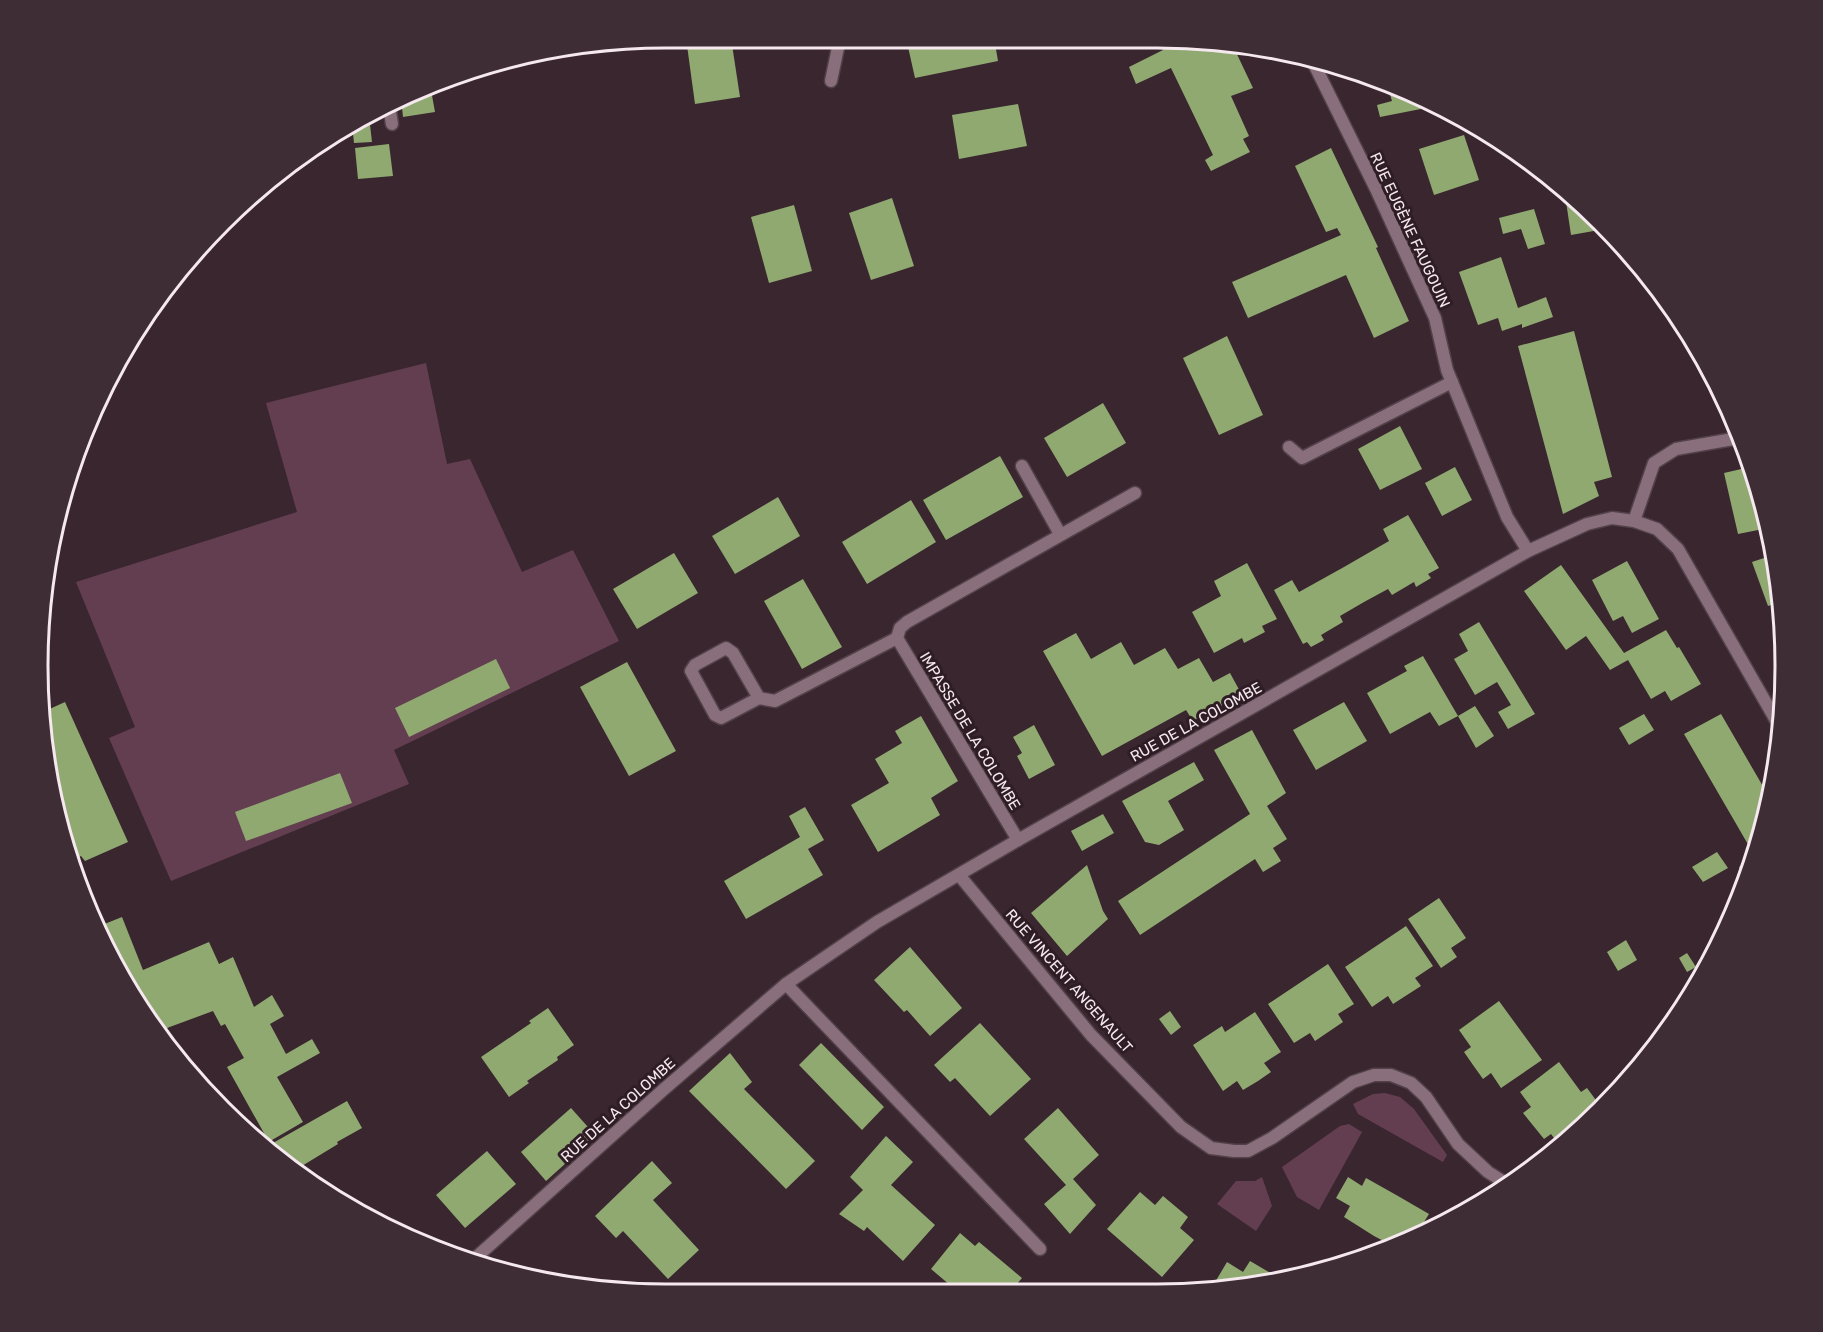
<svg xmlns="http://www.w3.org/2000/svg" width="1823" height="1332" viewBox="0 0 1823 1332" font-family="Rubik,sans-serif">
	<rect width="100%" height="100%" fill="#39262f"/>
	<g fill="#633e50">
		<path d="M426 363 447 464 470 459 522 572 573 550 619 641 394 750 409 784 171 881 109 738 135 727 76 582 297 512 266 403Z"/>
		<path d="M1385 1093 1400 1097 1414 1109 1447 1155 1443 1162 1358 1114 1353 1104 1373 1094Z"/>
		<path d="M1349 1124 1362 1132 1319 1210 1297 1197 1282 1167 1340 1126Z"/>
		<path d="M1262 1177 1272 1206 1256 1231 1217 1204 1236 1181H1255Z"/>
	</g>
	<g fill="#90a971">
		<path d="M686 38H731L740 97 695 104Z"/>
		<path d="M906 38H994L998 61 915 78Z"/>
		<path d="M1158 38 1234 48 1253 88 1231 96 1249 136 1243 139 1250 152 1211 171 1205 160 1213 155 1171 68 1136 84 1129 67 1163 50Z"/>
		<path d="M452 76 453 87 431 90 435 112 403 117 401 98 425 85Z"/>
		<path d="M1386 81 1398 85 1436 106 1380 117 1377 105 1392 101Z"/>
		<path d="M1018 104 1027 146 959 159 952 115Z"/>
		<path d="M368 116H369L372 142 354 143 352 124Z"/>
		<path d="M1464 135 1479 180 1434 195 1419 149Z"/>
		<path d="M389 144 393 176 358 179 355 148Z"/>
		<path d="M1331 148 1378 247 1376 248 1409 321 1374 338 1346 275 1248 318 1232 282 1341 235 1337 228 1326 232 1295 166Z"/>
		<path d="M1564 188 1572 194 1605 229 1571 235Z"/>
		<path d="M892 198 914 266 871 280 849 213Z"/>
		<path d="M794 205 812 271 769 283 751 217Z"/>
		<path d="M1534 209 1545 244 1528 249 1521 229 1503 234 1499 218Z"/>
		<path d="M1501 257 1518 308 1546 297 1553 317 1522 328V324L1502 331 1498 318 1478 325 1459 272Z"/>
		<path d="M1574 331 1612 477 1594 482 1599 496 1563 514 1518 346Z"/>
		<path d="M1227 336 1263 415 1219 435 1183 358Z"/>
		<path d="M1103 403 1126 443 1067 477 1044 438Z"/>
		<path d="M1400 426 1422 469 1380 490 1358 449Z"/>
		<path d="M1000 456 1023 497 946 540 923 500Z"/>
		<path d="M1455 467 1472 500 1442 516 1425 483Z"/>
		<path d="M1750 467 1764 503 1768 528 1738 534 1724 473Z"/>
		<path d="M778 497 800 536 735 574 712 536Z"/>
		<path d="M911 500 936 542 867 584 842 542Z"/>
		<path d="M1408 515 1439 568 1428 574 1431 578 1416 587 1414 582 1392 595 1388 589 1364 602 1340 616 1343 622 1321 635 1324 640 1311 647 1307 642 1303 644 1274 590 1292 580 1299 592 1344 567 1389 541 1383 529Z"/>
		<path d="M674 553 698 593 637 629 613 589Z"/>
		<path d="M1773 555 1780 602 1768 606 1752 562Z"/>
		<path d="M1627 561 1659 619 1632 633 1623 616 1613 621 1592 580Z"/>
		<path d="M1247 563 1277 619 1262 626 1265 632 1244 643 1242 638 1214 653 1192 612 1221 596 1214 581Z"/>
		<path d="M1561 565 1624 653 1666 630 1677 648 1679 647 1701 684 1671 701 1665 691 1651 699 1628 660 1610 670 1586 636 1566 650 1524 591Z"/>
		<path d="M803 579 842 647 802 669 764 601Z"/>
		<path d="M1479 622 1535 714 1508 729 1498 712 1511 705 1497 682 1475 695 1454 659 1468 651 1459 634Z"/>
		<path d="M1076 633 1091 659 1121 642 1134 665 1165 648 1178 669 1199 658 1213 682 1230 673 1242 695 1193 721 1186 710 1102 756 1043 651Z"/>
		<path d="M1423 656 1458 716 1439 726 1430 712 1390 734 1367 693 1407 671 1404 666Z"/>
		<path d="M496 659 510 688 409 737 395 708Z"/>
		<path d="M627 662 676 751 629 776 580 687Z"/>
		<path d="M65 702 128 842 85 861 81 856 73 860 67 838 73 835 60 807 59 808 43 748V712Z"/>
		<path d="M1344 702 1367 741 1316 770 1293 730Z"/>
		<path d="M1475 706 1494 736 1476 748 1458 716Z"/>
		<path d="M1644 714 1654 730 1629 745 1619 728Z"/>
		<path d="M1721 714 1768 795 1770 794 1756 851 1753 853 1684 734Z"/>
		<path d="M921 716 958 781 931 798 940 815 878 852 851 805 889 783 875 759 902 743 895 731Z"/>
		<path d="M1034 725 1055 765 1029 779 1017 756 1022 753 1013 737Z"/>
		<path d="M1252 730 1286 793 1267 806 1287 839 1273 848 1281 861 1263 872 1255 859 1140 935 1118 901 1250 814 1214 750Z"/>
		<path d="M1194 762 1204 780 1168 801 1184 830 1159 845 1145 842 1122 801Z"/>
		<path d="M340 773 352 803 246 841 235 812Z"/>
		<path d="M805 807 824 840 808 849 823 875 746 919 724 881 800 837 789 816Z"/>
		<path d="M1103 814 1114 833 1082 851 1071 831Z"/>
		<path d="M1717 852 1728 868 1703 882 1692 867Z"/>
		<path d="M1755 858 1752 868 1747 880 1739 867Z"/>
		<path d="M1087 865 1103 911 1108 919 1067 956 1031 913Z"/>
		<path d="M1439 898 1466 938 1451 948 1457 957 1441 968 1408 919Z"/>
		<path d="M122 917 143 970 209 942 219 964 233 957 254 1007 272 995 284 1016 270 1024 286 1054 312 1039 320 1053 277 1077 303 1122 272 1140 273 1143 347 1101 362 1128 337 1142 338 1144 297 1169 255 1141 265 1135 227 1067 244 1058 225 1024 221 1026 213 1011 167 1028 171 1040 167 1047 97 927Z"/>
		<path d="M1406 926 1433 966 1415 978 1421 986 1393 1004 1388 996 1372 1007 1345 967Z"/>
		<path d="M1626 940 1637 960 1618 971 1607 952Z"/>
		<path d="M910 947 962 1008 930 1036 907 1010 904 1012 874 980Z"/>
		<path d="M1687 953 1696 967 1687 972 1679 958Z"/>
		<path d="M1328 964 1354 1004 1338 1014 1343 1022 1315 1041 1310 1033 1294 1043 1268 1004Z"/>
		<path d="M1499 1001 1542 1060 1501 1088 1491 1073 1483 1079 1473 1065 1464 1052 1471 1047 1459 1030Z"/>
		<path d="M548 1008 574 1045 557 1057 558 1060 527 1081 529 1083 509 1097 481 1057 531 1023 529 1021Z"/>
		<path d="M1170 1011 1181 1027 1171 1035 1159 1019Z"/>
		<path d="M1255 1012 1281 1052 1264 1063 1271 1072 1258 1081 1243 1090 1237 1081 1223 1091 1193 1045 1222 1026 1225 1032Z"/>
		<path d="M980 1023 1031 1079 990 1116 955 1078 950 1082 934 1065Z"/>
		<path d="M821 1043 884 1107 862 1130 799 1065Z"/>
		<path d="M730 1053 752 1082 744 1089 815 1161 786 1189 689 1091Z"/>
		<path d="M1559 1062 1581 1092 1587 1088 1601 1107 1560 1146 1551 1134 1544 1139 1523 1113 1531 1107 1520 1092Z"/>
		<path d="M571 1108 596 1136 546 1181 521 1152Z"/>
		<path d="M1058 1108 1099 1155 1073 1179 1096 1205 1070 1234 1044 1204 1066 1185 1024 1139Z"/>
		<path d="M886 1136 913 1162 891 1185 935 1225 903 1261 867 1227 864 1231 839 1214 863 1190 850 1177Z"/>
		<path d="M487 1151 516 1184 465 1228 436 1195Z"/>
		<path d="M652 1161 672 1183 653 1200 699 1250 668 1279 623 1231 616 1238 595 1216Z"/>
		<path d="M1348 1177 1362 1186 1366 1178 1398 1196 1429 1214 1424 1222 1432 1227 1395 1247 1374 1236 1344 1217 1350 1206 1336 1198Z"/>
		<path d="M1140 1192 1155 1205 1163 1196 1188 1217 1180 1228 1194 1240 1162 1277 1107 1229Z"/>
		<path d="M960 1233 975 1246 979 1242 1022 1278 1011 1291H957L931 1269Z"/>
		<path d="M1250 1261 1279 1278 1239 1289H1211L1227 1262 1243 1272Z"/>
	</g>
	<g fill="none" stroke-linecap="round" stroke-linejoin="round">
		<defs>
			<g id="service">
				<path d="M389 105 392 124"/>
				<path d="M1289 447 1302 458 1452 382"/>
				<path d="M1634 521 1654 463 1676 449 1739 438"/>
			</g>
			<g id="minor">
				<path d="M1311 58 1376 189 1435 318 1447 370 1507 517 1528 551"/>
				<path d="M831 81 840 38"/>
				<path d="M1022 466 1060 534"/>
				<path d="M897 638 1018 840"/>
				<path d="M759 698 733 653 726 648 695 665 691 671 715 715 721 718 759 698 775 701 897 638 900 628 907 622 1135 493"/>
				<path d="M959 875 1091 1035 1181 1127 1211 1148 1234 1151H1248L1272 1138 1353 1082 1374 1075H1391L1411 1083 1426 1097 1458 1144 1488 1172 1507 1184"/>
				<path d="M786 984 1040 1249"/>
				<path d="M472 1261 663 1090 786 984 877 922 1018 840 1528 551 1587 524 1612 518 1634 521 1657 529 1678 549 1781 729"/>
			</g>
		</defs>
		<use href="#service" stroke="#53414a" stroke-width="15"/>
		<use href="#minor" stroke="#53414a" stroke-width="15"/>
		<use href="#service" stroke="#896f7b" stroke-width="12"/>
		<use href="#minor" stroke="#896f7b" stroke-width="12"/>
	</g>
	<g text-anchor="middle" stroke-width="6" stroke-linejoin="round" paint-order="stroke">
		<g font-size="15" fill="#f5e8ee" stroke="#2f1d25">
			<text transform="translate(1410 230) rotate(65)" y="5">RUE EUGÈNE FAUGOUIN</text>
			<text transform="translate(1196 722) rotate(-29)" y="5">RUE DE LA COLOMBE</text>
			<text transform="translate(970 731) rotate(59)" y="5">IMPASSE DE LA COLOMBE</text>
			<text transform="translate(1069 981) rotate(49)" y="5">RUE VINCENT ANGENAULT</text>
			<text transform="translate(618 1110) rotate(-42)" y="5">RUE DE LA COLOMBE</text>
		</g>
	</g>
	<path d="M0 0H1823V1332H0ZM666 48H1157A618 618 0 0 1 1775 666V666A618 618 0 0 1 1157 1284H666A618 618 0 0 1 48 666V666A618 618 0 0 1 666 48Z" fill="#3f2d35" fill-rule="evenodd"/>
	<path fill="none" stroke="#f5e8ee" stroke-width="3" d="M666 48H1157A618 618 0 0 1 1775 666V666A618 618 0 0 1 1157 1284H666A618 618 0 0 1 48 666V666A618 618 0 0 1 666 48Z"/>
</svg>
